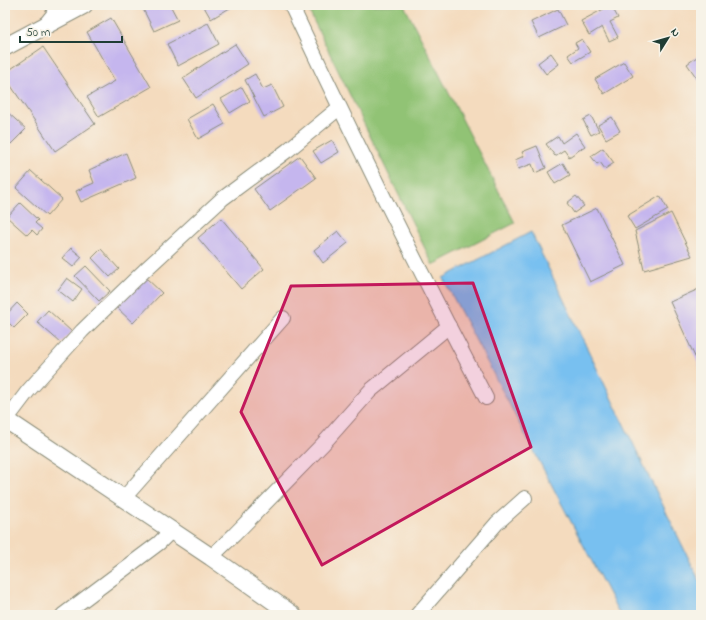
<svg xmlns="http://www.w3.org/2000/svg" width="706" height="620" viewBox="0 0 706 620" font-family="'Indie Flower',sans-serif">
	<rect width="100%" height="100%" fill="#f7f3e8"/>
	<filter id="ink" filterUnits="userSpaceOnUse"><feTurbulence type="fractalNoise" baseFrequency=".025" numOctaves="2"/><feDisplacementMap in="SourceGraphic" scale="8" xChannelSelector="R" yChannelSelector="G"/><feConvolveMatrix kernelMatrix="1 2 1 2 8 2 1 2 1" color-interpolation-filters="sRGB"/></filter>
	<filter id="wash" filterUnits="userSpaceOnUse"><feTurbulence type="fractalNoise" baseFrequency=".012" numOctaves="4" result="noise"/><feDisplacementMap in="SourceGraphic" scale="16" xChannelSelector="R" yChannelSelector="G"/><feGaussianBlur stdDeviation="0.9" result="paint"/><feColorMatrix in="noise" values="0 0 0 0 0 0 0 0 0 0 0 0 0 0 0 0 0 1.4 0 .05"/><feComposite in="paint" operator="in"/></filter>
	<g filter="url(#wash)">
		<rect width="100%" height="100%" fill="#f4dbbe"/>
		<path fill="#91c374" stroke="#588054" d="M306 5H404L515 223 433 265Z"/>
		<path fill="#78c0f0" stroke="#4c7e92" d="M531 232 701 584V615H620L443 278Z"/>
		<g id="blocks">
			<g fill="#c5b6ee">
				<path d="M141 5H170L178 20 154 31Z"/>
				<path d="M203 5H235L211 19Z"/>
				<path d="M611 5 618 18 610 22 618 37 609 41 602 27 589 35 581 21Z"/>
				<path d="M558 9 566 25 539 38 531 22Z"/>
				<path d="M111 18 151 87 99 117 87 97 115 81 87 32Z"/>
				<path d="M208 23 219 44 178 66 167 44Z"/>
				<path d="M582 39 590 52 573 62 568 55 578 48 575 43Z"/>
				<path d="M235 44 248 64 196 98 183 78Z"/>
				<path d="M43 47 95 124 55 151 5 77V73Z"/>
				<path d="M551 53 559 64 546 74 538 63Z"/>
				<path d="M701 54V84L687 64Z"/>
				<path d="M624 62 633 76 604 94 595 79Z"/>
				<path d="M255 74 263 89 272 85 283 107 264 117 245 80Z"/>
				<path d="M242 87 250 101 230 113 221 99Z"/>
				<path d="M213 104 225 124 198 139 187 119Z"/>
				<path d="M5 110 26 129 11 144 5 139Z"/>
				<path d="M591 116 599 131 591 135 583 120Z"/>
				<path d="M612 117 620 131 606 139 598 125Z"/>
				<path d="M576 133 585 146 569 157 564 150 555 156 546 144 558 136 562 143Z"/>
				<path d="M332 140 339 152 321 163 313 151Z"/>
				<path d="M537 146 546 168 535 173 532 164 518 169 515 160 524 156 522 152Z"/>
				<path d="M603 148 614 163 605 169 600 162 597 164 591 156Z"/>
				<path d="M126 153 136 178 81 202 76 191 94 183 89 170Z"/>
				<path d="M300 156 316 178 270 211 254 189Z"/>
				<path d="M563 163 570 175 555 184 548 172Z"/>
				<path d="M31 171 62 199 47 216 16 188Z"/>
				<path d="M576 196 584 206 574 213 567 203Z"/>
				<path d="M660 196 668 210 635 229 627 216Z"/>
				<path d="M20 203 38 220 35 223 42 229 37 235 32 230 27 235 7 217Z"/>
				<path d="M597 208 625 265 590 282 562 225Z"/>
				<path d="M671 213 692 256 644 270 635 231Z"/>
				<path d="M221 218 264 269 241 289 198 238Z"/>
				<path d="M338 231 348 243 323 263 314 250Z"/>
				<path d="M71 248 82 257 73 267 62 258Z"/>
				<path d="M101 249 119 269 110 277 92 258Z"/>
				<path d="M86 266 110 291 99 301 75 276Z"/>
				<path d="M145 277 162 293 133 323 116 307Z"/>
				<path d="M67 278 82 289 73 302 58 290Z"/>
				<path d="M701 288V370L670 302Z"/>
				<path d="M17 303 28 314 14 328 5 319V316Z"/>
				<path d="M48 310 72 332 61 343 37 322Z"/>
			</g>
		</g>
	</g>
	<g filter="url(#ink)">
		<use href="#blocks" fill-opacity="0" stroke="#8a8c79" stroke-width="1"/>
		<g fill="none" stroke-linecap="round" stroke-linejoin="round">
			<defs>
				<g id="minor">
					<path d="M291 5C353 137 418 268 486 398"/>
					<path d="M44 26 56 11 52 5"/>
					<path d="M6 420 28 391 82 331 145 270 222 199 288 150 339 108"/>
					<path d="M123 499 283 318"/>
					<path d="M211 557 234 535 323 444 370 391 449 326"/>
					<path d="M63 615 159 543 171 531"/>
					<path d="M417 615 497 523 525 498"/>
				</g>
				<g id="tertiary">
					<path d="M5 47 84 5"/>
					<path d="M5 419 211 557 293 615"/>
				</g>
			</defs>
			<use href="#minor" stroke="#8a8c79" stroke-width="16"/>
			<use href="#tertiary" stroke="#8a8c79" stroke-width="19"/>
			<use href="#minor" stroke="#fff" stroke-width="14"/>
			<use href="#tertiary" stroke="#fff" stroke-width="17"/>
		</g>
	</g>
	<path fill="#c2185b" fill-opacity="0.2" stroke="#c2185b" stroke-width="3" stroke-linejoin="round" d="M473 283 531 447 322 565 241 412 291 286Z"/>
	<rect width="706" height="620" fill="none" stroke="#f7f3e8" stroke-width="20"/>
	<g transform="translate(668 38) rotate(53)" stroke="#f7f3e8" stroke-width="3" paint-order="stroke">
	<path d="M0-3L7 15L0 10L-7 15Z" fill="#1f3d34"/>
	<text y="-6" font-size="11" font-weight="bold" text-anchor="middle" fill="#1f3d34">N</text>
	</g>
	<path d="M20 36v6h102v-6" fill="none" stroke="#1f3d34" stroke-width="2"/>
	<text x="26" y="36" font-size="12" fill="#1f3d34" stroke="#f7f3e8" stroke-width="3" paint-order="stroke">50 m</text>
</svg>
